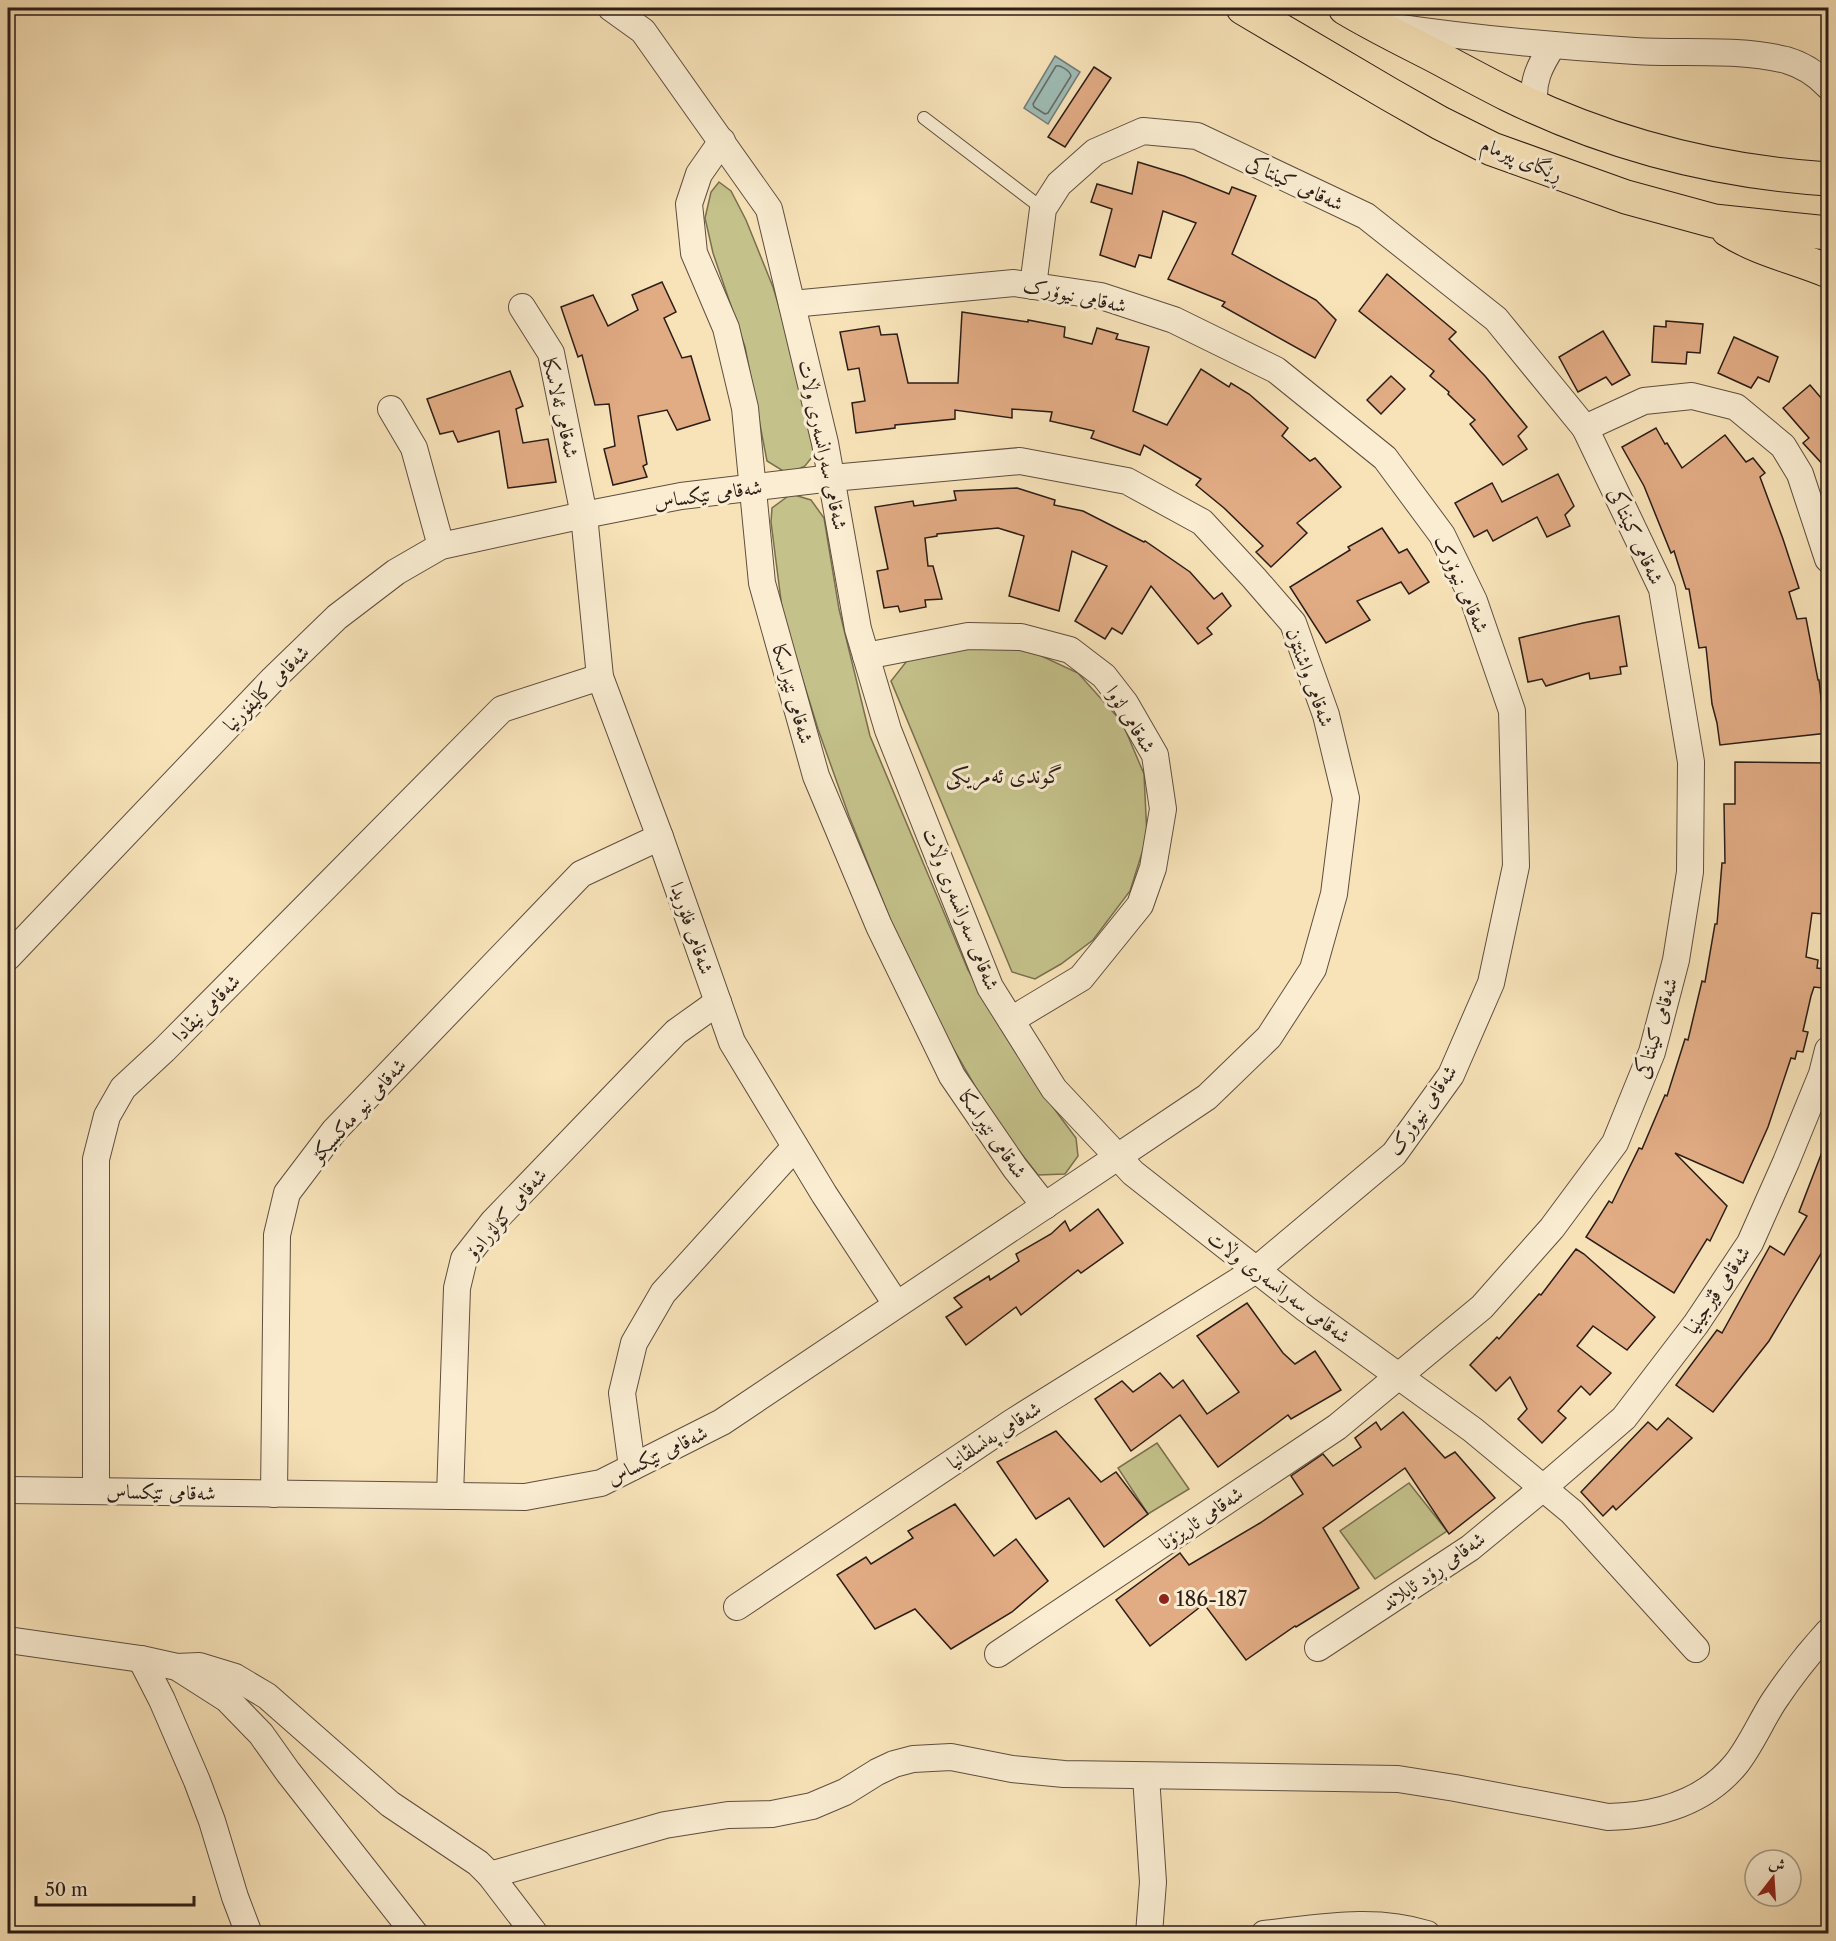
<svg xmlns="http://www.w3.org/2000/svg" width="1836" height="1941" viewBox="0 0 1836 1941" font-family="'Libre Caslon Text',Amiri,serif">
	<rect width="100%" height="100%" fill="#f8e3b9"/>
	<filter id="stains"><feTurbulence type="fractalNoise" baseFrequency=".00333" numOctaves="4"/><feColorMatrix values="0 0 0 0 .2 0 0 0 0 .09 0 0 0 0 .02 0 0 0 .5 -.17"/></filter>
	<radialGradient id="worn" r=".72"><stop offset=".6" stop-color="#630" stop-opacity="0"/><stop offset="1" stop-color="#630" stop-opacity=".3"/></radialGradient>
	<g fill="#c4c18a" stroke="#786f50" stroke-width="1.5">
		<path d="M719 182 731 191 746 220 773 287 806 396 816 452 805 466 788 474 767 461 745 347 713 253 705 218 711 192Z"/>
		<path d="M791 494 811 500 824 518 839 609 870 736 968 970 1035 1083 1076 1138 1078 1156 1065 1174 1038 1175 994 1119 915 982 849 816 818 729 783 616 771 522 772 508Z"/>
		<path d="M996 645 1033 652 1078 673 1122 722 1144 774 1147 837 1130 891 1093 940 1061 964 1035 979 1012 972 891 681 910 657Z"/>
		<path d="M1157 1443 1189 1489 1148 1514 1118 1468Z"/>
		<path d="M1409 1483 1447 1531 1375 1579 1340 1531Z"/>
	</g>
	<path fill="#9fbdb7" stroke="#717d77" stroke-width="1.5" d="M1055 56 1080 72 1048 124 1024 108Z"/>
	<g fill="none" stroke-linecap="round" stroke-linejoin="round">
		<path stroke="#656d67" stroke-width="1.5" d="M1056 66C1061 65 1070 71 1071 76L1048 113 1045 114 1034 107 1033 104Z"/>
	</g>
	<g fill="#e1ab84" stroke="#2b1d17" stroke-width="1.5">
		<path d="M1094 67 1111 78 1065 147 1048 137Z"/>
		<path d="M1138 162 1184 176 1229 194 1232 187 1256 196 1232 254 1316 300 1336 320 1315 358 1222 306 1225 302 1168 279 1196 223 1163 211 1151 258 1139 255 1135 267 1100 255 1112 209 1091 202 1097 184 1132 194Z"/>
		<path d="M1387 274 1456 332 1449 339 1485 376 1527 427 1518 436 1527 449 1503 465 1470 424 1475 420 1448 394 1449 392 1430 376 1434 371 1359 311Z"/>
		<path d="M662 282 676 312 664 318 682 358 691 356 710 420 677 430 667 410 638 416 647 464 643 466 647 477 613 485 604 449 615 446 609 404 595 405 582 355 578 357 561 307 593 295 608 326 638 310 632 295Z"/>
		<path d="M962 312 1028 322V320L1065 327 1064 337 1092 344 1097 328 1118 334 1116 339 1149 347 1133 411 1167 425 1201 369 1229 387 1231 383 1249 394 1288 428 1282 436 1310 461 1315 458 1341 487 1297 523 1307 533 1271 567 1256 552 1263 546 1224 508 1196 485 1201 479 1144 445 1140 455 1091 438 1094 431 1050 421 1052 412 1012 409V418L955 410V419L895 425V428L856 433 852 403 865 401 859 368 848 370 840 332 879 326 881 335 897 334 908 383H958Z"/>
		<path d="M1666 321 1703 324 1700 353 1687 352 1686 364 1652 362 1654 326 1666 327Z"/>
		<path d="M1603 331 1630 375 1612 385 1606 377 1578 392 1559 357Z"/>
		<path d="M1734 337 1778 357 1769 382 1758 377 1751 388 1718 373Z"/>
		<path d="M510 371 523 406 516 409 523 443 548 439 556 482 508 488 499 431 458 442 453 431 440 434 427 399Z"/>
		<path d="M1391 376 1405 389 1381 414 1367 400Z"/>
		<path d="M1810 385 1828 406V470L1803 443 1809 438 1783 408Z"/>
		<path d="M1656 428 1665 444 1667 443 1682 468 1725 435 1746 462 1753 458 1765 473 1760 477 1783 539 1799 588 1789 592 1797 619 1806 618 1818 680H1819L1823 716H1828V733L1720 745 1717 723 1712 704 1706 647 1699 648 1689 589H1686L1674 551 1671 553 1644 486 1622 447Z"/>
		<path d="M1558 474 1574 506 1565 515 1570 526 1547 537 1537 517 1493 541 1487 530 1474 537 1455 503 1492 483 1502 502Z"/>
		<path d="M1017 488 1055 500 1054 505 1083 511 1144 542 1145 541 1190 572 1214 599 1222 593 1231 606 1207 628 1212 634 1198 644 1151 586 1122 634 1112 628 1105 639 1075 621 1107 566 1072 551 1059 611 1009 596 1024 536 998 528 937 534V536L925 538 928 566H933L942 599 925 600 926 607 900 612 898 606 884 608 877 571 888 569 875 507 913 501 914 506 956 500 954 491Z"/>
		<path d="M1382 528 1399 553 1407 549 1429 582 1409 594 1401 582 1357 601 1370 620 1326 643 1290 587 1350 550 1348 547Z"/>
		<path d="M1619 616 1627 666 1620 667 1621 674 1590 679 1589 673 1546 686 1542 679 1528 682 1519 638 1583 623Z"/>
		<path d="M1735 762 1828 763V873L1824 914 1812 913 1806 957 1818 960 1817 968 1824 969 1822 988 1814 987 1811 996 1803 1031 1808 1032 1803 1052 1797 1051 1795 1059 1791 1058 1768 1127 1743 1183 1675 1153 1727 1206 1710 1241 1707 1239 1674 1293 1586 1237 1609 1201 1612 1203 1639 1148 1642 1149 1665 1095 1667 1096 1685 1039 1688 1040 1702 981 1705 982 1715 924H1717L1722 863H1725L1724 804H1735Z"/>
		<path d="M1827 1139 1828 1140V1242L1769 1341 1713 1412 1676 1385 1717 1330 1722 1333 1770 1246 1784 1255 1807 1216 1799 1212Z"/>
		<path d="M1098 1209 1123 1243 1081 1273 1078 1270 1021 1315 1016 1307 966 1345 946 1317 962 1307 954 1298 989 1276 990 1280 1019 1261 1016 1254 1051 1234 1065 1221 1070 1231Z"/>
		<path d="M1576 1249 1584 1254 1655 1317 1627 1350 1593 1326 1577 1346 1611 1373 1590 1395 1581 1386 1558 1411 1566 1418 1542 1443 1518 1419 1527 1409 1510 1377 1496 1391 1470 1365 1497 1337 1499 1339 1539 1294 1541 1295Z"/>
		<path d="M1247 1303 1283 1353 1295 1364 1315 1351 1341 1390 1291 1419 1288 1415 1218 1467 1180 1415 1131 1451 1095 1399 1122 1381 1133 1392 1160 1373 1173 1388 1183 1380 1207 1414 1239 1392 1197 1336Z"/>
		<path d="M1403 1412 1445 1458 1455 1452 1495 1498 1449 1534 1405 1468 1323 1528 1359 1588 1296 1627 1295 1626 1246 1660 1204 1604 1150 1646 1116 1600 1180 1553 1189 1565 1260 1523 1303 1494 1291 1476 1323 1454 1333 1466 1361 1447 1355 1438 1376 1422 1381 1430Z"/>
		<path d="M1668 1418 1692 1438 1616 1510 1613 1506 1603 1516 1581 1492 1648 1422 1657 1430Z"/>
		<path d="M1056 1431 1101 1482 1116 1472 1148 1514 1104 1547 1069 1498 1036 1519 997 1462Z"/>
		<path d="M955 1504 994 1556 1016 1539 1048 1581 1012 1612 951 1649 915 1609 875 1629 837 1575 866 1557 871 1564 913 1538 908 1531Z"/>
	</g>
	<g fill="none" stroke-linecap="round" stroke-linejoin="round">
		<defs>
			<path id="service" d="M924 118 1043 209"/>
			<g id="minor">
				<path d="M611 8 643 31 769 209 825 443 858 629 888 730 990 987 1054 1089 1133 1173 1306 1309 1473 1430 1572 1512 1696 1649"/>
				<path d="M1388 26C1470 38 1552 46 1635 51 1684 54 1737 48 1786 60 1803 65 1816 73 1828 86"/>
				<path d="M1535 106C1531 82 1540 65 1553 45"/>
				<path d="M722 141 699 174 689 204 694 253 726 328 745 408 762 583 816 776 879 926 952 1076 1015 1168 1045 1206"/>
				<path d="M522 307 551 353 584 515 600 677 660 837 732 1042 824 1194 896 1304"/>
				<path d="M391 409 414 448 441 546"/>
				<path d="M1585 428 1644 401 1692 396 1736 407 1783 446 1800 474 1828 559"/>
				<path d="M866 656 968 636 1021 637 1070 650 1104 676 1125 703 1155 755 1163 809 1153 868 1140 905 1081 978 1011 1020"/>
				<path d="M8 957 273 679 337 617 396 572 441 546 584 515 681 496 832 478 1020 461 1127 481 1202 522 1254 578 1293 623 1326 715 1346 798 1334 894 1313 969 1269 1037 1207 1097 722 1422 601 1483 525 1497 8 1490"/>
				<path d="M632 1467 622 1393 634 1343 663 1293 795 1147"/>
				<path d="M96 1491V1159L107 1116 123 1088 164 1050 502 709 600 677"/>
				<path d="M274 1494 277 1235 287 1193 334 1131 581 874 660 837"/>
				<path d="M450 1496 457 1288 464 1259 493 1222 676 1032 718 1002"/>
				<path d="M737 1607 1011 1423 1256 1270 1394 1154 1451 1075 1491 983 1516 866 1512 711 1474 601 1442 535 1385 458 1276 370 1174 320 1101 296 1014 283 792 304"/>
				<path d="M8 1640 141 1659 177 1667 199 1666 235 1677 267 1696 390 1804 478 1863 490 1875 535 1934"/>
				<path d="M1318 1648 1470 1548 1543 1488 1624 1418 1696 1324 1750 1243 1786 1162 1822 1074 1828 1050"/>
				<path d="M998 1654 1337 1427 1482 1307 1552 1228 1615 1143 1652 1052 1676 960 1690 872 1691 762 1662 589 1585 428 1496 319 1366 216 1197 136 1143 131 1095 152 1059 184 1043 209 1033 286"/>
				<path d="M141 1659 162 1700 197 1781 212 1821 235 1897 249 1934"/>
				<path d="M180 1669 227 1699 261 1734 288 1772 415 1934"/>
				<path d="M1146 1776 1153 1882 1149 1934"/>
				<path d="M490 1875 665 1825 728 1815 772 1814 812 1806 845 1792 877 1772 894 1764 913 1759 951 1757 1012 1769 1064 1774 1398 1779 1455 1788 1608 1817C1656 1816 1704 1803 1736 1764 1751 1745 1761 1721 1774 1701 1790 1677 1809 1653 1828 1632"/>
				<path d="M1264 1934C1319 1928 1374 1917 1427 1934"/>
			</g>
			<g id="trunk">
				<path d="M1243 8 1389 94 1440 123 1492 149 1626 197 1714 221 1828 233"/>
				<path d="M1345 8C1375 26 1406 41 1437 57 1461 70 1485 83 1509 95 1609 144 1718 172 1828 179"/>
				<path d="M1728 230C1759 250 1795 257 1828 271"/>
			</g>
		</defs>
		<use href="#service" stroke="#5e4e40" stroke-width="14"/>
		<use href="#minor" stroke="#5e4e40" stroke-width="28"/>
		<use href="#trunk" stroke="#2b1d17" stroke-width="35"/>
		<use href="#service" stroke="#faedd2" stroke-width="12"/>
		<use href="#minor" stroke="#faedd2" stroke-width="26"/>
		<use href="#trunk" stroke="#f8e3b9" stroke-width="33"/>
	</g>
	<circle fill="#8f2418" stroke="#faedd2" stroke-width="2" cx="1164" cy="1599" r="6"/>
	<g text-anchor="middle" stroke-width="6" stroke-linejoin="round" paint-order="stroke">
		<g font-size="20" fill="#2b1d17" stroke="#faedd2">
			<text transform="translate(1522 159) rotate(22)" y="7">ڕێگای پیرمام</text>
			<text transform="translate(1295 183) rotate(25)" y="7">شەقامی کینتاکی</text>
			<text transform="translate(1075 295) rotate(12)" y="7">شەقامی نیوۆرک</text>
			<text transform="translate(561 408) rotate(77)" y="7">شەقامی ئەلاسکا</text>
			<text transform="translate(823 445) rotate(78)" y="7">شەقامی سەرانسەری وڵات</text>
			<text transform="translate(708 494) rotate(-8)" y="7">شەقامی تێکساس</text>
			<text transform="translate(1636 536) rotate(65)" y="7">شەقامی کینتاکی</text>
			<text transform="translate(1462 584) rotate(66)" y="7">شەقامی نیوۆرک</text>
			<text transform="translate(1310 677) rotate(70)" y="7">شەقامی واشنتۆن</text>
			<text transform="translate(266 688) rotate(-45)" y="7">شەقامی کالیفۆرنیا</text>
			<text transform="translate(793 694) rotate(74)" y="7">شەقامی نێبراسکا</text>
			<text transform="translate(1131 719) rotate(58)" y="7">شەقامی لۆوا</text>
			<text transform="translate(961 909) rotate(68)" y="7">شەقامی سەرانسەری وڵات</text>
			<text transform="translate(692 928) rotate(71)" y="7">شەقامی فلۆریدا</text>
			<text transform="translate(206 1008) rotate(-45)" y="7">شەقامی نیڤادا</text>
			<text transform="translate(1656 1028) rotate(-73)" y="7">شەقامی کینتاکی</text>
			<text transform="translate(358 1110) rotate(-48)" y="7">شەقامی نیو مەکسیکۆ</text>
			<text transform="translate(1422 1110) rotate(-55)" y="7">شەقامی نیوۆرک</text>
			<text transform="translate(993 1134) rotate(55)" y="7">شەقامی نێبراسکا</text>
			<text transform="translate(506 1213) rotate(-49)" y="7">شەقامی کۆلۆرادۆ</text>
			<text transform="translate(1279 1287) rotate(37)" y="7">شەقامی سەرانسەری وڵات</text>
			<text transform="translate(1717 1290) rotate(-56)" y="7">شەقامی ڤێرجینیا</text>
			<text transform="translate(994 1435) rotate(-33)" y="7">شەقامی پەنسلڤانیا</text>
			<text transform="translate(657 1455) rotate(-26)" y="7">شەقامی تێکساس</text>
			<text transform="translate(161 1492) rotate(1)" y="7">شەقامی تێکساس</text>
			<text transform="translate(1201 1518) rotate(-34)" y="7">شەقامی ئاریزۆنا</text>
			<text transform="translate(1433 1571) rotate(-35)" y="7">شەقامی ڕۆد ئایلاند</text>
		</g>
		<g font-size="20" fill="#2b1d17" stroke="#faedd2" text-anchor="start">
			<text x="1176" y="1606">186-187</text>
		</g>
		<g font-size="22" fill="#2b1d17" stroke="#faedd2">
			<text x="1004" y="783">گوندی ئەمریکی</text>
		</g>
	</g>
	<rect width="1836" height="1941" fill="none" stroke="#f8e3b9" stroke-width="30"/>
	<rect x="9" y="9" width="1818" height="1923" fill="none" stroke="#2b1d17" stroke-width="3"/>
	<rect x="15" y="15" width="1806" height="1911" fill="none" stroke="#2b1d17" stroke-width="1.5"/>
	<g transform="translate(1773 1878) rotate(17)"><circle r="28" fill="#faedd2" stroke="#a79a87" stroke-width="1.5"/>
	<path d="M0-4.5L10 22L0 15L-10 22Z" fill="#8f2418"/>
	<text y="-9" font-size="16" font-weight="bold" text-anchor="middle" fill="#2b1d17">ش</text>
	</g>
	<path d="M36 1896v9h158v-9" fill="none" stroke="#2b1d17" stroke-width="3"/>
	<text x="45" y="1896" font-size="18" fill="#2b1d17" stroke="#faedd2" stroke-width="4.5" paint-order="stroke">50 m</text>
	<rect width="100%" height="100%" filter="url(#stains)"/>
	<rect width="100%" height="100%" fill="url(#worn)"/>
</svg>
